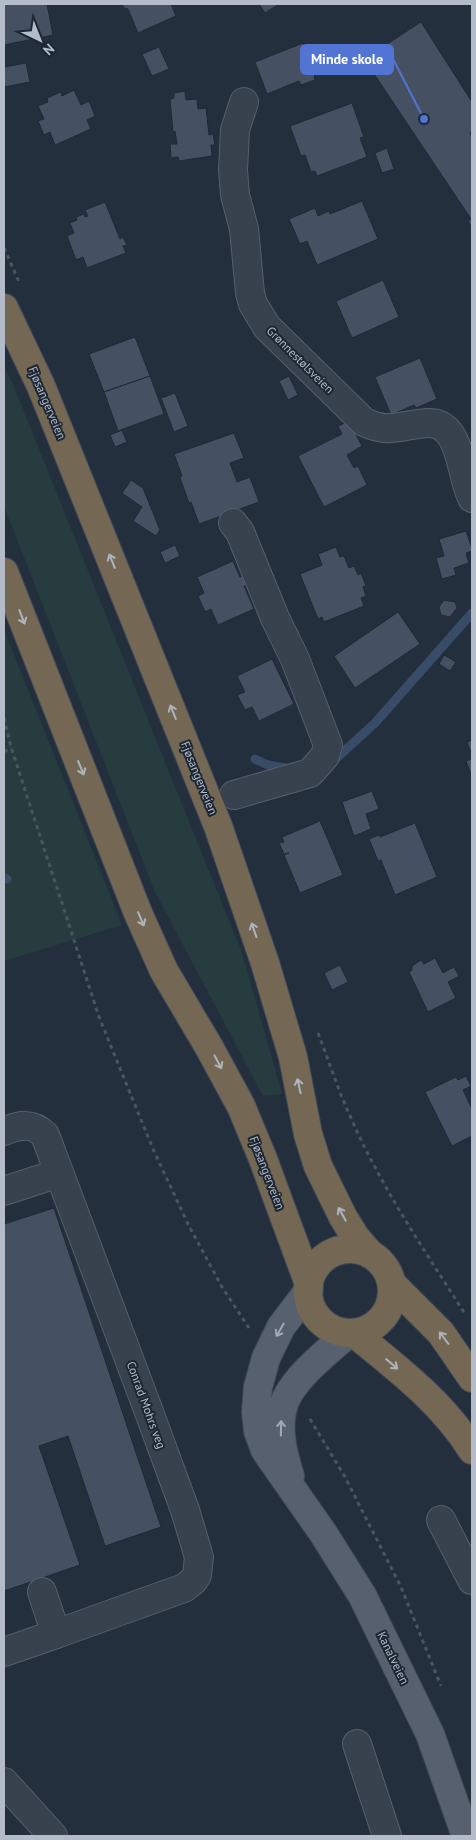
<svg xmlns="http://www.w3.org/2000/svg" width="476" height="1840" viewBox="0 0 476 1840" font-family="'PT Sans',sans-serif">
	<rect width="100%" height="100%" fill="#242f3e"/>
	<g fill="#263c3f">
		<path d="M4 367 14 387 242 953 282 1094 263 1096 155 892 4 506Z"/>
		<path d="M4 630 122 925 4 961Z"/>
	</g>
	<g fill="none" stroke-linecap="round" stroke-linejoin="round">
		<g stroke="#394c67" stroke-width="9">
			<path d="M255 759 268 765 291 769"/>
			<path d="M330 764 375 723 472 613"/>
			<path d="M4 878 7 879"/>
		</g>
	</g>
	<g fill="#455162" stroke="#1f2835">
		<path d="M4 4H47L53 35 4 45Z"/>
		<path d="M122 4H171L176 16 138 33 128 9 124 8Z"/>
		<path d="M259 4H279L265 13Z"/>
		<path d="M421 22 472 102V131L470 133 472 137V228L468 221 471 219 364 59Z"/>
		<path d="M303 43 315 75 314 76 315 80 301 85 299 81 267 94 255 62Z"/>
		<path d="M159 47 169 69 152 76 142 54Z"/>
		<path d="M26 63 30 82 4 87V67Z"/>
		<path d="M74 90 81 105 89 101 95 116 87 120 91 129 55 145 50 132 44 135 38 121 44 119 38 106 48 102 47 98 61 92 62 96Z"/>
		<path d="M185 91 186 100 197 99 198 109 206 108 209 135 213 134 215 145H211L212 156 179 161 178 157 171 158 170 144H177L175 131 173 132 170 99 174 98V93Z"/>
		<path d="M352 103 364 137 360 138 367 157 317 176 315 171 311 172 305 155 301 156 290 126Z"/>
		<path d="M387 148 394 169 382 173 375 153Z"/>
		<path d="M362 201 378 239 317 265 307 241 300 244 289 219 315 208 318 216 329 211 330 214Z"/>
		<path d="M105 202 120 239 123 237 127 245 123 246 126 253 87 268 83 257 76 260 67 236 74 233 70 223 77 220 76 217 84 214 85 217 88 216 85 210Z"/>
		<path d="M383 280 399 317 352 338 336 301Z"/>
		<path d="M135 337 150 376 104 392 89 354Z"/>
		<path d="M420 358 437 399 416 408 414 405 391 415 375 377Z"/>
		<path d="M150 376 164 414 118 431 104 392Z"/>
		<path d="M289 376 298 395 288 400 279 381Z"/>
		<path d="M175 393 188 426 174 432 161 398Z"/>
		<path d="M349 421 362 446 347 455 354 468 358 466 367 485 324 507 298 456 342 434 338 426Z"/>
		<path d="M122 430 127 442 115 447 110 435Z"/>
		<path d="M234 433 244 458 230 463 237 482 250 477 259 502 199 524 191 502 189 503 180 478 182 476 174 454Z"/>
		<path d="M131 480 143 488 160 530 156 536 133 521 142 507 122 493Z"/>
		<path d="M466 531 472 549V551L466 553 469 563 454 568 456 575 442 579 436 558 444 556 439 539Z"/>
		<path d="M175 545 180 556 165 563 160 552Z"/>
		<path d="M336 547 340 557 344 556 349 568 354 566 358 575 361 573 366 586 363 587 366 596 361 598 364 606 324 622 322 617 318 619 300 574 322 565 318 554Z"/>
		<path d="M233 561 240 577 244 575 248 584 244 586 254 609 218 625 211 609 205 612 198 596 204 593 197 577Z"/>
		<path d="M444 600 455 602 457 608 450 617 441 615 439 607Z"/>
		<path d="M398 612 420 644 355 688 334 656Z"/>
		<path d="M444 655 456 662 450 671 439 664Z"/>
		<path d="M272 659 294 704 259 721 252 707 245 710 237 695 245 692 237 676Z"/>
		<path d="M472 740V755L467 742Z"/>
		<path d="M472 759V777L466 761Z"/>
		<path d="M372 791 379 809 366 814 371 829 354 836 342 802Z"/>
		<path d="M320 821 343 875 300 893 284 855 289 853 284 854 279 843 284 842 282 837Z"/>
		<path d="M415 823 437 877 395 895 381 860 378 861 369 839 379 835 380 837Z"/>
		<path d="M435 958 443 973 454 967 459 976 448 982 456 998 428 1012 409 972 412 970V966L421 960 424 964Z"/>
		<path d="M340 965 348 982 332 990 324 973Z"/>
		<path d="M466 1076 471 1086 463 1090 472 1109V1136L452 1146 425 1092 456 1077 458 1080Z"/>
		<path d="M54 1208 161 1527 105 1546 68 1436 39 1446 80 1565 4 1591V1224Z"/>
	</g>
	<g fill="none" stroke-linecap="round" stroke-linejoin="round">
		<defs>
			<g id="minor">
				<path d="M244 102 235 130 233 170 235 195 244 229 250 293 253 304 267 327 364 422C373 426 381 429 390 428 414 428 438 411 453 439 463 457 463 479 472 498"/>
				<path d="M233 523 240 532 275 618 295 659 328 745 325 756 310 773 234 795"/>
				<path d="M4 1131C20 1125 32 1122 45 1135L149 1412 185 1510 199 1557 197 1575 193 1581 184 1588 56 1634 42 1592"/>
				<path d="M4 1191 59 1173"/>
				<path d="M441 1520 472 1580"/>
				<path d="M4 1652 56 1634"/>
				<path d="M357 1744 387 1836"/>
				<path d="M4 1782 53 1836"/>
			</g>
			<g id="major">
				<path d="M309 1290 281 1327 266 1358 258 1387 256 1412 258 1431 265 1450 323 1533 362 1595 430 1734 466 1836"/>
				<path d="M290 1476C283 1454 276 1427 284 1404 292 1379 329 1350 349 1333"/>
			</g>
			<g id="highway">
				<path d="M4 308 41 386 218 826 265 963 293 1057 308 1134 318 1166 343 1217 356 1238 370 1254"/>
				<path d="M4 572 138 913 164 971 209 1047 241 1106 263 1159 309 1284"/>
				<circle cx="350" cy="1291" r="42"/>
				<path d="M392 1284 441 1333 472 1378"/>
				<path d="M354 1333C397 1368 443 1403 472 1450"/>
			</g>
		</defs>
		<use href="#minor" stroke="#565f6c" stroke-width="30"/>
		<use href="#major" stroke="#414a57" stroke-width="30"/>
		<use href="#highway" stroke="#434c59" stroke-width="30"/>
		<g stroke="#44595c" stroke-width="3" stroke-dasharray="4 4" stroke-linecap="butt">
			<path d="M4 248 20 284"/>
			<path d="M4 718 11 747 99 1017 153 1149 188 1224 222 1287 249 1328"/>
			<path d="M4 752 11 747"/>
			<path d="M318 1033C329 1061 338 1090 351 1118 381 1187 425 1251 465 1314"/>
			<path d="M310 1419 345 1477 401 1587 441 1686"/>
		</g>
		<use href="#minor" stroke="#38414e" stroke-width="28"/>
		<use href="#major" stroke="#56606e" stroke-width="28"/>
		<use href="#highway" stroke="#746855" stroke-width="28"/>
	</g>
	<defs><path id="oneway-shaft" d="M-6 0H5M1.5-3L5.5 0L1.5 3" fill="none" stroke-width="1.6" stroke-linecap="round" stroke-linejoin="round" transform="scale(1.25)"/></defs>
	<g stroke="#aeb4bd">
		<use href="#oneway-shaft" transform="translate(112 561) rotate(-112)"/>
		<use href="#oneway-shaft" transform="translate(22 617) rotate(69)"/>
		<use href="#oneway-shaft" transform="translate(173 712) rotate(-112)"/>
		<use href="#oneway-shaft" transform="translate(81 768) rotate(68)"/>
		<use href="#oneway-shaft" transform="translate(141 919) rotate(67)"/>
		<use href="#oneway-shaft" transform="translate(254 930) rotate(-109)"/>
		<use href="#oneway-shaft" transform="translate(218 1062) rotate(62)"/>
		<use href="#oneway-shaft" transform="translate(299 1086) rotate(-102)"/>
		<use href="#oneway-shaft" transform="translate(342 1214) rotate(-119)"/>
		<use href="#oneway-shaft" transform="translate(444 1338) rotate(-127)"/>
		<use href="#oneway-shaft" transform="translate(392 1364) rotate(40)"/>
	</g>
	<g stroke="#a1aab7">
		<use href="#oneway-shaft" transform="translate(280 1330) rotate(120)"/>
		<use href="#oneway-shaft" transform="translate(281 1428) rotate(-89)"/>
	</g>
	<g text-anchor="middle" stroke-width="4" stroke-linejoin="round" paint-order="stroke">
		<g font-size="12" fill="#b4bcc9" stroke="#1d2633">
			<text transform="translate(300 360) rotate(45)" y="4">Grønnestølsveien</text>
			<text transform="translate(47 403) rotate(67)" y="4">Fjøsangerveien</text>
			<text transform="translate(199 778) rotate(68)" y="4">Fjøsangerveien</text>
			<text transform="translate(267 1173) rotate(69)" y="4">Fjøsangerveien</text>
			<text transform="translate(146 1405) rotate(70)" y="4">Conrad Mohrs veg</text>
			<text transform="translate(393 1658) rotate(64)" y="4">Kanalveien</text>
		</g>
	</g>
	<path fill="none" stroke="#5274d3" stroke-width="2" d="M424 119L393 59"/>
	<circle fill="#5274d3" stroke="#1d2633" stroke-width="2" cx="424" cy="119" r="5"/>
	<rect fill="#5274d3" stroke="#5274d3" stroke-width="2" x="301" y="45" width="92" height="29" rx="5"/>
	<g font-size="14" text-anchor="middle" font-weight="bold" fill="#fff">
		<text x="347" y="64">Minde skole</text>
	</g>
	<rect width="476" height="1840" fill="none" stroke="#b4bcc9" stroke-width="10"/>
	<g transform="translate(40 40) rotate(137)" stroke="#1d2633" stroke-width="4" paint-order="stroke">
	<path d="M0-4L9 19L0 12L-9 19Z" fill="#b4bcc9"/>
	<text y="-8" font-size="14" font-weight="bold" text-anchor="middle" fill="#b4bcc9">N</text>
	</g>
</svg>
